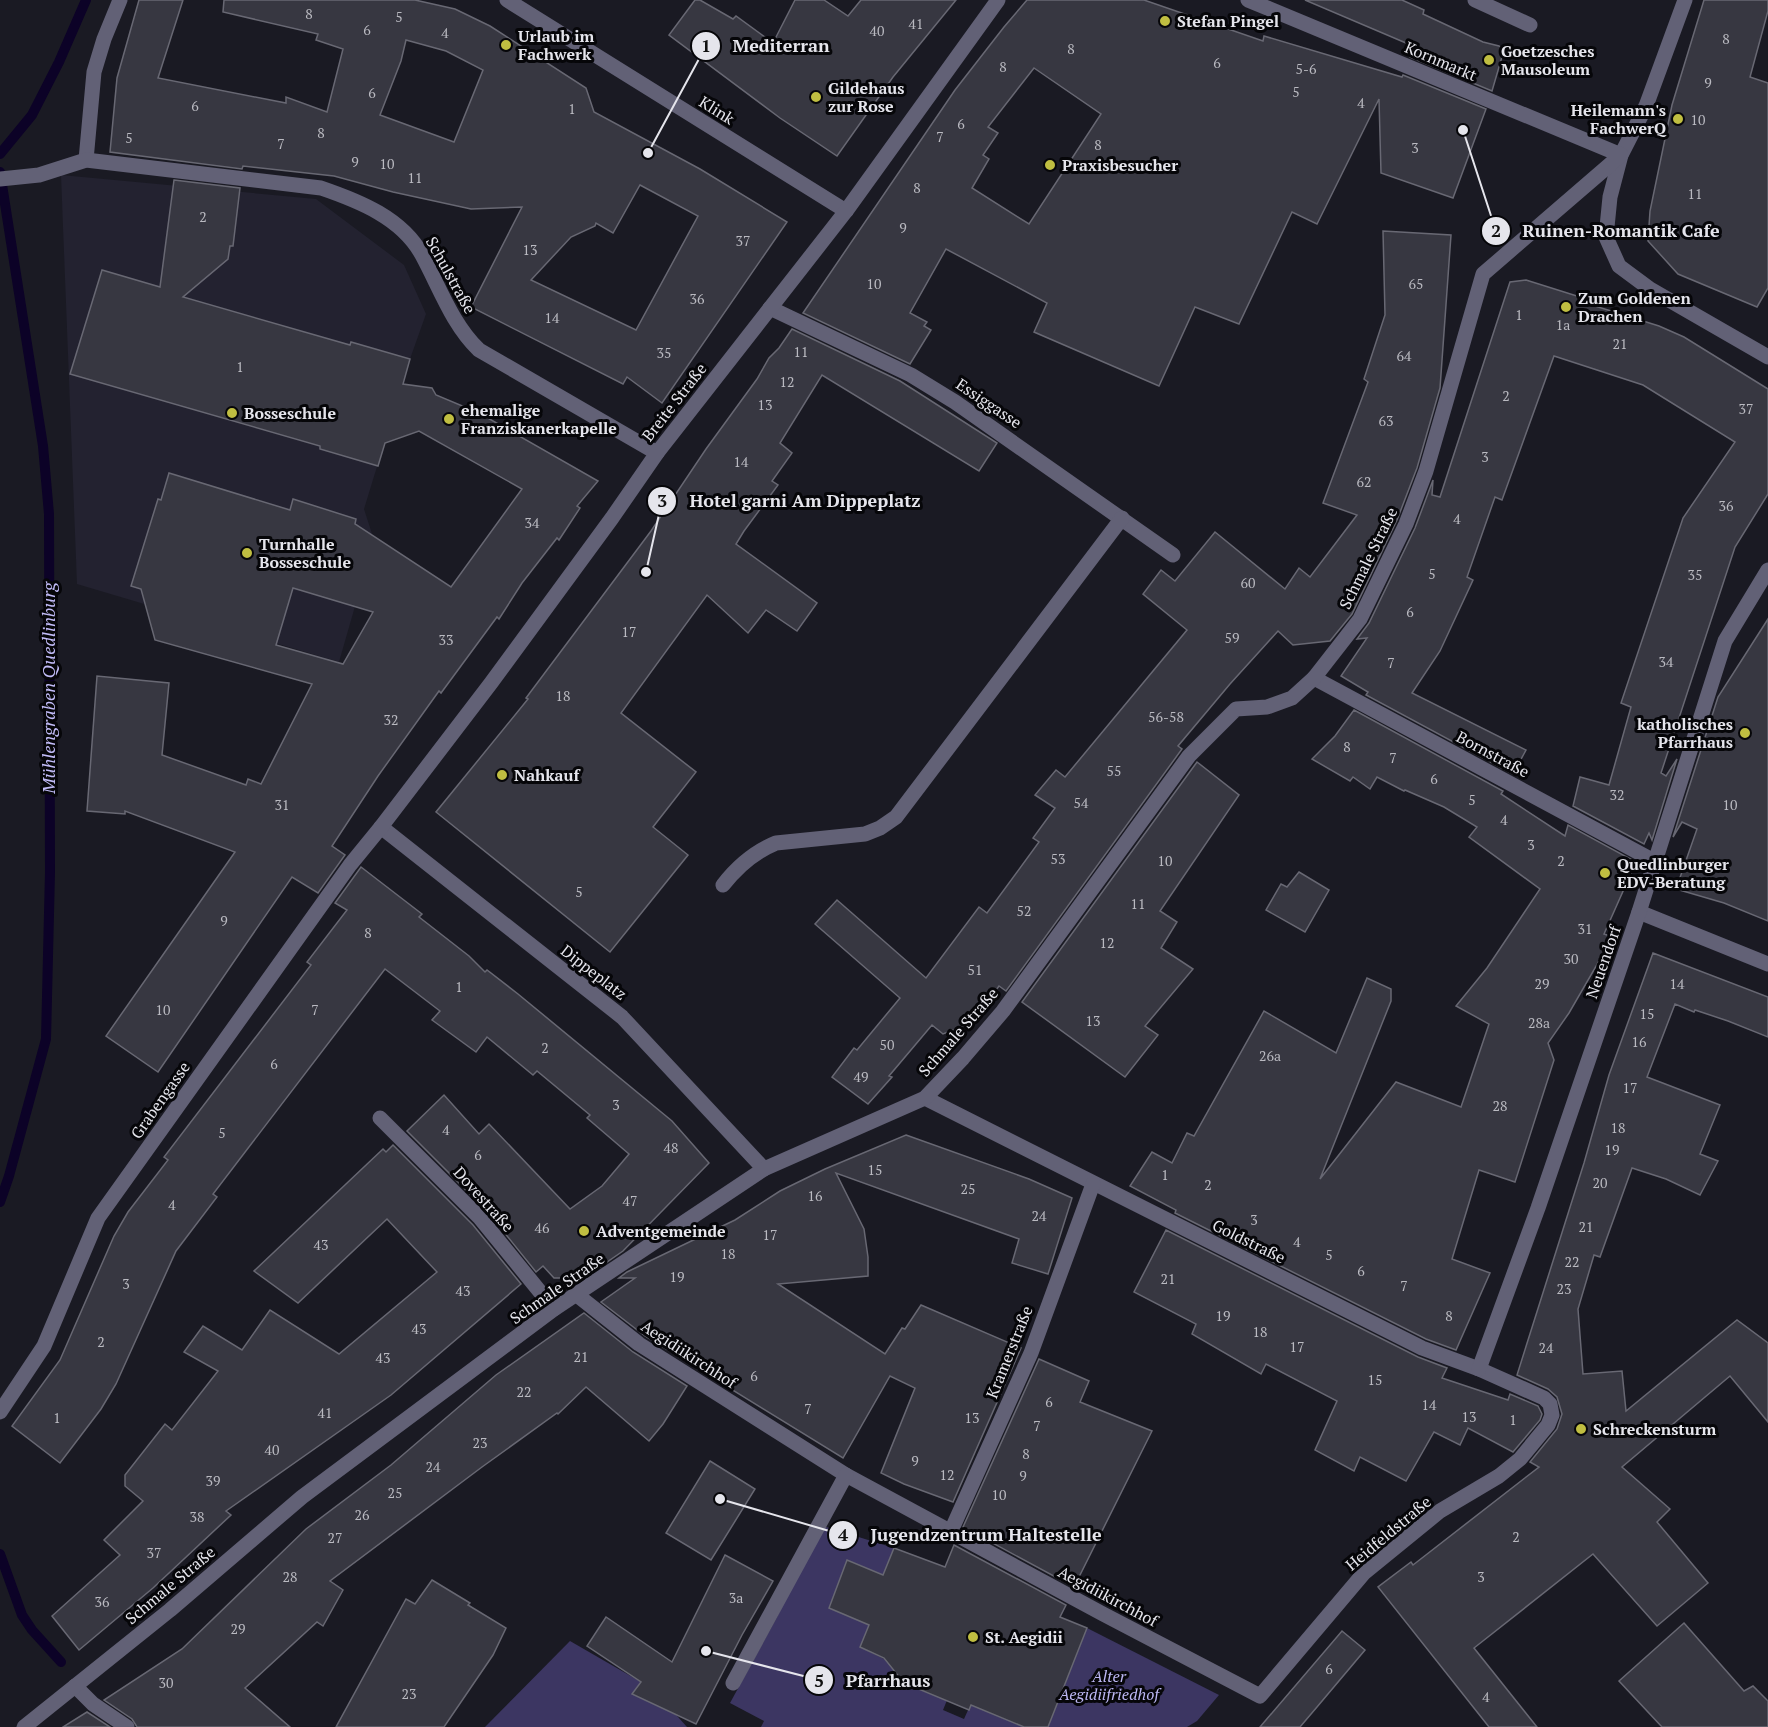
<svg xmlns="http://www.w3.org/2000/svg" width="1768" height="1727" viewBox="0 0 1768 1727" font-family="'PT Serif',serif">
	<rect width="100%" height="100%" fill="#1a1a23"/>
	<path fill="#232230" d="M61 175 316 199 404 265 426 314 410 359 364 509 374 540 339 662 77 584Z"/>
	<g fill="#3c3662">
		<path d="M823 1526 894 1548 883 1575 847 1560 829 1608 869 1625 860 1647 902 1668 897 1680 912 1686 952 1688 943 1710 964 1719 974 1697 997 1716 1024 1727H761L764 1721 730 1703 776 1619Z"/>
		<path d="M1087 1628 1219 1695 1197 1721 1187 1727H1048Z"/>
		<path d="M570 1641 641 1682 661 1698 687 1727H485Z"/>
	</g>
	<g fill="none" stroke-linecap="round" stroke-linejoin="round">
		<g stroke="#0c0227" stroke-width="10">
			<path d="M0 154 32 115 59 62 86 0"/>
			<path d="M0 1202 9 1176 46 1039 50 872 49 514 43 446 0 172"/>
			<path d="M0 1554 22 1615 32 1630 61 1662"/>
		</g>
	</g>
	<g fill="#373741" stroke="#686873" stroke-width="1.5" fill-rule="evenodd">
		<path d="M139 0H183L158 78 286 103V97L327 112 343 49 316 40 318 34 223 12 224 0H415L455 9 490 26 586 88 594 112 700 169 787 222 662 403 627 377 623 384 471 307 522 207 471 209 393 192 334 176 243 166 242 169 110 152 117 78ZM406 40 446 51 483 70 454 142 380 115 401 61ZM640 185 698 216 636 330 531 280 571 237 595 226 596 223 613 233Z"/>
		<path d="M695 0H700L733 19 736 16 773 43 795 0H824L848 16 861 0H956L893 77 837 156 780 118 669 35Z"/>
		<path d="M1027 0H1144L1263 41 1264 36 1402 77 1403 75 1486 109 1453 198 1381 173 1379 99 1317 224 1292 212 1239 324 1195 307 1159 386 1034 332 1047 303 946 249 910 313 927 322 924 326 931 330 910 364 803 313 955 90 1004 27ZM1034 68 1101 114 1029 224 972 188 989 159 983 155 998 133 988 127Z"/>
		<path d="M1305 0H1402L1424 10 1423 14 1483 42 1499 46 1504 50 1492 91 1410 57 1413 46Z"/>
		<path d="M1704 0H1768V11L1750 77 1768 83V288L1757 307 1678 274 1648 241 1650 211 1672 105Z"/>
		<path d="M174 180 240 188 233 246H230L228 259 183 297 350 345 351 342 410 359 403 384 432 388 436 395 479 413 598 481 577 506 580 508 559 540 557 538 522 583 499 619 497 617 441 693 439 691 378 776 332 846 345 855 318 893 292 877 158 1072 106 1036 235 852 125 811V814L87 811 97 676 169 683 162 755 246 785 248 779 261 784 312 684 155 640 141 589 131 586 158 499 161 500 169 473 290 510 293 499 356 519 355 524 451 587 522 489 419 431 385 443 378 466 320 449V446L70 374 102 270 160 287ZM293 588 373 612 343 664 276 645Z"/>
		<path d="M1383 231 1451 235 1440 388 1417 468 1397 520 1352 614 1330 641 1293 645 1278 631 1230 684 1178 746 1182 749 1006 991 999 986 972 1023 943 1034 932 1025 889 1076 892 1077 868 1104 832 1077 854 1048 857 1050 900 998 815 924 837 900 926 978 979 907 987 913 1039 842 1033 838 1055 808 1035 795 1056 770 1065 777 1187 630 1143 594 1161 570 1175 581 1215 532 1285 589 1299 568 1310 577 1357 515 1323 503 1368 382 1364 379 1385 315Z"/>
		<path d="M1526 280 1596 302 1595 306 1659 326 1684 337 1768 389V494L1735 547 1661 773 1666 776 1677 759 1652 840 1649 833 1644 844 1573 806 1580 777 1609 785 1631 707 1621 703 1683 518 1735 442 1643 385 1554 356 1502 500 1495 497 1467 577 1473 580 1440 651 1412 693 1526 750 1513 774 1366 695 1368 692 1341 676 1367 638 1357 639 1369 623 1415 528 1433 480 1432 495 1440 497 1510 282Z"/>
		<path d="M792 329 900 381 997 443 979 471 822 375 780 443 792 453 772 481 778 485 744 531 736 544 817 603 797 631 766 610 748 633 707 595 621 713 696 772 653 827 688 855 610 952 436 812 528 699 526 698 651 531 706 449 757 379 769 358 779 348Z"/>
		<path d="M1768 619V921L1724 903 1676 889 1697 829 1682 822 1673 837 1718 697Z"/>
		<path d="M1354 710 1503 791 1501 794 1565 836 1568 825 1636 862 1604 934 1613 937 1569 1013 1548 1043 1554 1060 1515 1182 1479 1170 1452 1259 1490 1273 1456 1350 1426 1339 1175 1213 1176 1210 1130 1186 1152 1152 1172 1163 1187 1133 1194 1136 1264 1011 1336 1053 1367 978 1391 989V1001L1320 1179 1396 1082 1461 1107 1489 1024 1456 1006 1487 968 1540 889 1469 837 1477 827 1444 807 1405 790 1404 791 1377 777 1370 789 1353 777 1350 781 1312 759 1335 736Z"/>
		<path d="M1197 762 1239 795 1160 911 1177 922 1161 948 1193 969 1145 1026 1158 1035 1125 1077 1022 1002Z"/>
		<path d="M361 867 422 914 419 917 469 956 485 972 487 970 518 994 672 1121 709 1163 623 1251 584 1278H554L543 1266 536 1272 487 1211 407 1131 444 1095 479 1134 489 1124 570 1209 602 1186 629 1154 587 1118 590 1115 537 1071 533 1075 487 1037 476 1052 432 1020 440 1011 385 969 213 1194 217 1197 176 1251 116 1384 101 1409 60 1463 12 1426 60 1360 114 1236 128 1212 168 1160 164 1157 311 965 307 962 347 910 335 903Z"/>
		<path d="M1299 872 1329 890 1305 932 1266 910 1281 884 1287 887Z"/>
		<path d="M1653 953 1768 997V1037L1728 1021 1695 1010 1694 1012 1675 1004 1647 1077 1720 1105 1700 1154 1718 1161 1700 1195 1666 1179 1632 1168 1600 1257 1594 1255 1578 1309 1583 1374 1622 1371 1626 1411 1737 1320 1768 1343V1422L1730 1376 1622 1467 1670 1509 1657 1522 1708 1583 1657 1626 1593 1554 1474 1648 1537 1727H1489L1378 1587 1411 1562 1413 1565 1539 1467 1530 1462 1557 1429 1562 1414 1557 1397 1548 1389 1517 1375 1584 1163 1609 1075Z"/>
		<path d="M906 1135 1029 1179 1072 1198 1048 1274 1012 1263 1019 1239 836 1173 864 1229 868 1257V1276L778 1284 885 1354 902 1328 905 1329 921 1305 1021 1348 953 1502 904 1484 881 1473 915 1388 890 1376 843 1458 645 1336 601 1302 635 1278H619L627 1272 735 1220 780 1191 825 1169Z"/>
		<path d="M393 1145 473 1225 521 1284 391 1395 226 1511 231 1515 153 1588 79 1650 52 1616 120 1555 104 1540 143 1501 125 1486V1475L165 1424 172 1430 218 1371 184 1352 203 1326 242 1350 270 1310 339 1354 437 1272 387 1219 298 1303 254 1271 383 1149 386 1152Z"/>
		<path d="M1166 1230 1418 1357 1447 1368 1442 1378 1508 1400 1510 1394 1538 1406 1542 1414 1540 1420 1513 1452 1468 1428 1460 1445 1434 1432 1406 1481 1360 1457 1354 1471 1315 1450 1337 1401 1266 1364 1261 1374 1192 1334 1196 1324 1134 1292Z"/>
		<path d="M584 1313 633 1352 687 1386 663 1424 649 1441 586 1387 558 1414 557 1413 482 1467 330 1581 343 1590 323 1626 317 1622 245 1688 290 1727H137L132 1719 104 1700 182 1649 306 1529 391 1465 496 1375Z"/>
		<path d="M1039 1359 1089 1381 1080 1402 1152 1431 1074 1587 963 1527Z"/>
		<path d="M710 1461 755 1489 711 1560 666 1533Z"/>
		<path d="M954 1545 1066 1605 1060 1617 1087 1628 1048 1727H1024L971 1705 969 1710 904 1683 884 1658 860 1647 869 1625 829 1608 847 1560 883 1575 894 1548 945 1567Z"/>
		<path d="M725 1555 773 1581 742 1635 696 1724 632 1694 641 1682 587 1646 606 1617 672 1662Z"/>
		<path d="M432 1580 470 1603 468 1605 506 1628 493 1655 444 1727H336L406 1599 415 1604Z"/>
		<path d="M1684 1623 1744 1691 1753 1686 1768 1701V1727H1662L1619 1681Z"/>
		<path d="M1342 1631 1365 1650 1317 1707 1300 1727H1260Z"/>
		<path d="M87 1712 110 1727H63Z"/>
	</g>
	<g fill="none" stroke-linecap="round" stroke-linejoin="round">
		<g stroke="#626176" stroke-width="15">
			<path d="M507 0 846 211"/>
			<path d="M1475 0 1530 25"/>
			<path d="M1685 0 1646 106 1621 155 1610 197 1606 237 1619 266 1650 289 1768 357"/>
			<path d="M86 160 94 72 104 39 120 0"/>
			<path d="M0 179 39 175 86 160 321 188C359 201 402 218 422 255 440 288 452 324 479 350L657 453"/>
			<path d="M770 308 911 375 955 402 1173 555"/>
			<path d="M1314 678 1656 862"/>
			<path d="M381 827 622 1017 764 1169"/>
			<path d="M723 885C737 867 754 852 776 843L865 834 880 828 896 817 1122 518"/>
			<path d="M1639 912 1768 964"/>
			<path d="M380 1118 480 1218 554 1309"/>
			<path d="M577 1295 639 1344 846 1475 1103 1614 1260 1696 1364 1573 1440 1511 1499 1476 1520 1459 1548 1425 1552 1415 1550 1404 1544 1398 1479 1369 1422 1348 925 1098"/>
			<path d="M1479 1369 1538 1208 1639 912 1725 641 1768 570"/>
			<path d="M0 1412 44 1346 98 1218 350 865 381 827 491 683 612 518 657 453 846 211 998 0"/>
			<path d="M951 1531 1031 1353 1093 1184"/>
			<path d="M733 1683 846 1475"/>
			<path d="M75 1686 93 1704 127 1727"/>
			<path d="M24 1727 170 1610 302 1497 554 1309 764 1169 925 1098 963 1058 1003 1011 1189 756 1236 709 1267 707 1292 698 1314 678 1360 619 1406 524 1426 471 1483 274 1621 155 1248 0"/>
		</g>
	</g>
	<g fill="#c0be41" stroke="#060609" stroke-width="2">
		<circle cx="1165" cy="21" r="6"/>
		<circle cx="506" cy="45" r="6"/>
		<circle cx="1489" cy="60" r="6"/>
		<circle cx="816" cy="97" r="6"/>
		<circle cx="1678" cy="119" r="6"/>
		<circle cx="1050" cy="165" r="6"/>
		<circle cx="1566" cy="307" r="6"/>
		<circle cx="232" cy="413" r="6"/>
		<circle cx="449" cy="419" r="6"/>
		<circle cx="247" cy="553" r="6"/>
		<circle cx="1745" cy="733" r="6"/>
		<circle cx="502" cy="775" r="6"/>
		<circle cx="1605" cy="873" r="6"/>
		<circle cx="584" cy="1231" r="6"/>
		<circle cx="1581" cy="1429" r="6"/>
		<circle cx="973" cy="1637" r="6"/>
	</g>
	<g text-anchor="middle" stroke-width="6" stroke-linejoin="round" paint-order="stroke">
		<g font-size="14" fill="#babac1">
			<text x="309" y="19">8</text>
			<text x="399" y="22">5</text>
			<text x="916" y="29">41</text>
			<text x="367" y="35">6</text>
			<text x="877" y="36">40</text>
			<text x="445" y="38">4</text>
			<text x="1726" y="44">8</text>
			<text x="1071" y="54">8</text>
			<text x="1217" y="68">6</text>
			<text x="1003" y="72">8</text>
			<text x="1306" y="74">5-6</text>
			<text x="1708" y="88">9</text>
			<text x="1296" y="97">5</text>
			<text x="372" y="98">6</text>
			<text x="1361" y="108">4</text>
			<text x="195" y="111">6</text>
			<text x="572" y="114">1</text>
			<text x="1698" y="125">10</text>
			<text x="961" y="129">6</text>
			<text x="321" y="138">8</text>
			<text x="940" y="142">7</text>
			<text x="129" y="143">5</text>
			<text x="281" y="149">7</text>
			<text x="1098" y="150">8</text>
			<text x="1415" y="153">3</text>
			<text x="355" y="167">9</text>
			<text x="387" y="169">10</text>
			<text x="415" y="183">11</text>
			<text x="917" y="193">8</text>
			<text x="1695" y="199">11</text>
			<text x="203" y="222">2</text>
			<text x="903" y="233">9</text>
			<text x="743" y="246">37</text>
			<text x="530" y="255">13</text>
			<text x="874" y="289">10</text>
			<text x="1416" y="289">65</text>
			<text x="697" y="304">36</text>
			<text x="1519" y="320">1</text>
			<text x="552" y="323">14</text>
			<text x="1563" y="330">1a</text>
			<text x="1620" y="349">21</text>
			<text x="801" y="357">11</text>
			<text x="664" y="358">35</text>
			<text x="1404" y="361">64</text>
			<text x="240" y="372">1</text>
			<text x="787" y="387">12</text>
			<text x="1506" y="401">2</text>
			<text x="765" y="410">13</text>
			<text x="1746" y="414">37</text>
			<text x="1386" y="426">63</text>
			<text x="1485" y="462">3</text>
			<text x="741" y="467">14</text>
			<text x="1364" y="487">62</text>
			<text x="1726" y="511">36</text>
			<text x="1457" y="524">4</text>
			<text x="532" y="528">34</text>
			<text x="1432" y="579">5</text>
			<text x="1695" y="580">35</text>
			<text x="1248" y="588">60</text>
			<text x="1410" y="617">6</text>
			<text x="629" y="637">17</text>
			<text x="1232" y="643">59</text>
			<text x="446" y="645">33</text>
			<text x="1666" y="667">34</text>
			<text x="1391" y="668">7</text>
			<text x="563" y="701">18</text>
			<text x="1166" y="722">56-58</text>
			<text x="391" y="725">32</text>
			<text x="1347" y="752">8</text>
			<text x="1393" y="763">7</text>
			<text x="1114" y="776">55</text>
			<text x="1434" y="784">6</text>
			<text x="1617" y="800">32</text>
			<text x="1472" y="805">5</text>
			<text x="1081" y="808">54</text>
			<text x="282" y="810">31</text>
			<text x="1730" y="810">10</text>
			<text x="1504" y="825">4</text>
			<text x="1531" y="850">3</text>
			<text x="1058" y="864">53</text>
			<text x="1165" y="866">10</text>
			<text x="1561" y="866">2</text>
			<text x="579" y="897">5</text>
			<text x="1138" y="909">11</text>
			<text x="1024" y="916">52</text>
			<text x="224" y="926">9</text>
			<text x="1585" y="934">31</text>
			<text x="368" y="938">8</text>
			<text x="1107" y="948">12</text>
			<text x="1571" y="964">30</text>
			<text x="975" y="975">51</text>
			<text x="1542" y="989">29</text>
			<text x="1677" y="989">14</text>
			<text x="459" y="992">1</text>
			<text x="163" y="1015">10</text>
			<text x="315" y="1015">7</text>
			<text x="1647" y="1019">15</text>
			<text x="1093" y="1026">13</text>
			<text x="1539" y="1028">28a</text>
			<text x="1639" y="1047">16</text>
			<text x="887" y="1050">50</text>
			<text x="545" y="1053">2</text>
			<text x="1270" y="1061">26a</text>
			<text x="274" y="1069">6</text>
			<text x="861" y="1082">49</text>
			<text x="1630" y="1093">17</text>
			<text x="616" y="1110">3</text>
			<text x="1500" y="1111">28</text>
			<text x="1618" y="1133">18</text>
			<text x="446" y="1135">4</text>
			<text x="222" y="1138">5</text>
			<text x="671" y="1153">48</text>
			<text x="1612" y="1155">19</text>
			<text x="478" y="1160">6</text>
			<text x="875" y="1175">15</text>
			<text x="1165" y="1180">1</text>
			<text x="1600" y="1188">20</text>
			<text x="1208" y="1190">2</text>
			<text x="968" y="1194">25</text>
			<text x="815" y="1201">16</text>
			<text x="630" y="1206">47</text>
			<text x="172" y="1210">4</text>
			<text x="1039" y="1221">24</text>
			<text x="1254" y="1225">3</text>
			<text x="1586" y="1232">21</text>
			<text x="542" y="1233">46</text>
			<text x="770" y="1240">17</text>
			<text x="1297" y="1247">4</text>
			<text x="321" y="1250">43</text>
			<text x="728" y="1259">18</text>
			<text x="1329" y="1260">5</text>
			<text x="1572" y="1267">22</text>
			<text x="1361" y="1276">6</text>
			<text x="677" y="1282">19</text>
			<text x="1168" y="1284">21</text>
			<text x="126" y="1289">3</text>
			<text x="1404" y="1291">7</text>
			<text x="1564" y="1294">23</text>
			<text x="463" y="1296">43</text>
			<text x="1223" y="1321">19</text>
			<text x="1449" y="1321">8</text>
			<text x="419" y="1334">43</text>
			<text x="1260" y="1337">18</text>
			<text x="101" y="1347">2</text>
			<text x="1297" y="1352">17</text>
			<text x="1546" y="1353">24</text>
			<text x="581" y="1362">21</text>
			<text x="383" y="1363">43</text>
			<text x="754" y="1381">6</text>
			<text x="1375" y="1385">15</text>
			<text x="524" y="1397">22</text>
			<text x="1049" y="1407">6</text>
			<text x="1429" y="1410">14</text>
			<text x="808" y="1414">7</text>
			<text x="325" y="1418">41</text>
			<text x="1469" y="1422">13</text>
			<text x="57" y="1423">1</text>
			<text x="972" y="1423">13</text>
			<text x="1513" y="1425">1</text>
			<text x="1037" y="1431">7</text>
			<text x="480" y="1448">23</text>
			<text x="272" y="1455">40</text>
			<text x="1026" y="1459">8</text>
			<text x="915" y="1466">9</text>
			<text x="433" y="1472">24</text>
			<text x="947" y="1480">12</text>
			<text x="1023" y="1481">9</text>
			<text x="213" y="1486">39</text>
			<text x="395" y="1498">25</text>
			<text x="999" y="1500">10</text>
			<text x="362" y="1520">26</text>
			<text x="197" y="1522">38</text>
			<text x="1516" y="1542">2</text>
			<text x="335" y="1543">27</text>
			<text x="154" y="1558">37</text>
			<text x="290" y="1582">28</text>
			<text x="1481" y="1582">3</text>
			<text x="736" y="1603">3a</text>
			<text x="102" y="1607">36</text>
			<text x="238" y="1634">29</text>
			<text x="1329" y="1674">6</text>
			<text x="166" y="1688">30</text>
			<text x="409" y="1699">23</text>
			<text x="1486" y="1702">4</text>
		</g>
		<g font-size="16" font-weight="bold" fill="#e5e5ec" stroke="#060609" text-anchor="start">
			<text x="1177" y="27">Stefan Pingel</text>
			<text x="518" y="42">Urlaub im<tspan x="518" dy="18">Fachwerk</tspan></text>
			<text x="1501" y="57">Goetzesches<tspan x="1501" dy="18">Mausoleum</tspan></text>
			<text x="828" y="94">Gildehaus<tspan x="828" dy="18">zur Rose</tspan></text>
			<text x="1666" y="116" text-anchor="end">Heilemann's<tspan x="1666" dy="18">FachwerQ</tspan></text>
			<text x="1062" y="171">Praxisbesucher</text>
			<text x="1578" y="304">Zum Goldenen<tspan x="1578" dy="18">Drachen</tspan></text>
			<text x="461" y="416">ehemalige<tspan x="461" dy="18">Franziskanerkapelle</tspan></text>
			<text x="244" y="419">Bosseschule</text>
			<text x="259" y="550">Turnhalle<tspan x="259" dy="18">Bosseschule</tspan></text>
			<text x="1733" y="730" text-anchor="end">katholisches<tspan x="1733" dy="18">Pfarrhaus</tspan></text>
			<text x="514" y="781">Nahkauf</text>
			<text x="1617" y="870">Quedlinburger<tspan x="1617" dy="18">EDV-Beratung</tspan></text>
			<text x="596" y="1237">Adventgemeinde</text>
			<text x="1593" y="1435">Schreckensturm</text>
			<text x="985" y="1643">St. Aegidii</text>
		</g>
		<g font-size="16" fill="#e5e5ec" stroke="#060609">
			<text transform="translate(1441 61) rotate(23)" y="6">Kornmarkt</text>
			<text transform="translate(717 110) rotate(32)" y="6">Klink</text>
			<text transform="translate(451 275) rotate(61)" y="6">Schulstraße</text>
			<text transform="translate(674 402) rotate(-52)" y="6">Breite Straße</text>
			<text transform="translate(989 403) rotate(34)" y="6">Essiggasse</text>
			<text transform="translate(1368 558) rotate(-64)" y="6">Schmale Straße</text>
			<text transform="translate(1493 754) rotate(28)" y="6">Bornstraße</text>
			<text transform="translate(1603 962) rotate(-71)" y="6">Neuendorf</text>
			<text transform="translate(594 972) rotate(38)" y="6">Dippeplatz</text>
			<text transform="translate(958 1032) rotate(-49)" y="6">Schmale Straße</text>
			<text transform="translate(160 1100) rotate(-55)" y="6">Grabengasse</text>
			<text transform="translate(484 1199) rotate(48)" y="6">Dovestraße</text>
			<text transform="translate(1249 1241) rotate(26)" y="6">Goldstraße</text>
			<text transform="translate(557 1288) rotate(-35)" y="6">Schmale Straße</text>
			<text transform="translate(1009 1352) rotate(-68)" y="6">Kramerstraße</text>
			<text transform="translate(689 1354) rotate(33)" y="6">Aegidiikirchhof</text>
			<text transform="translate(1388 1533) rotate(-40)" y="6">Heidfeldstraße</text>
			<text transform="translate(170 1585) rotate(-40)" y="6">Schmale Straße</text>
			<text transform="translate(1108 1596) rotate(28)" y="6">Aegidiikirchhof</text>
		</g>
		<g font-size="16" font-style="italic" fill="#bcb7f3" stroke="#060609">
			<text x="1109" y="1682">Alter<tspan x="1109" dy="18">Aegidiifriedhof</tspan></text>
		</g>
		<g font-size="18" font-style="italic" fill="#c2bcf8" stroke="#060609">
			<text transform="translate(49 688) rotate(-90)" y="6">Mühlengraben Quedlinburg</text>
		</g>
	</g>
	<path fill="none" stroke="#e5e5ec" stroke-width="2" d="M648 153L706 46M1463 130L1496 231M646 572L662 501M720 1499L843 1535M706 1651L819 1680"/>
	<g fill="#e5e5ec" stroke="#060609" stroke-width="2">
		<circle cx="648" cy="153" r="6"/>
		<circle cx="1463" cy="130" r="6"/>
		<circle cx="646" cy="572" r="6"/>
		<circle cx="720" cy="1499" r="6"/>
		<circle cx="706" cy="1651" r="6"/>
		<circle cx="706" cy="46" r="15"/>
		<circle cx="1496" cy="231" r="15"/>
		<circle cx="662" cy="501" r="15"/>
		<circle cx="843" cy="1535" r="15"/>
		<circle cx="819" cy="1680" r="15"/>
	</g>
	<g font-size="18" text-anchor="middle" font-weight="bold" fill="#111">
		<text x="706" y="52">1</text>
		<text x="1496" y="237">2</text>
		<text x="662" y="507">3</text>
		<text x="843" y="1541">4</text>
		<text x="819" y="1687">5</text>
	</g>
	<g font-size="18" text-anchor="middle" font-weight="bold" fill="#e5e5ec" stroke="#060609" stroke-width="6" stroke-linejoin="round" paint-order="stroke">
		<text x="781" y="52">Mediterran</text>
		<text x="1621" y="237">Ruinen-Romantik Cafe</text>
		<text x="805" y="507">Hotel garni Am Dippeplatz</text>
		<text x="986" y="1541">Jugendzentrum Haltestelle</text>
		<text x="888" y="1687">Pfarrhaus</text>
	</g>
</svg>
